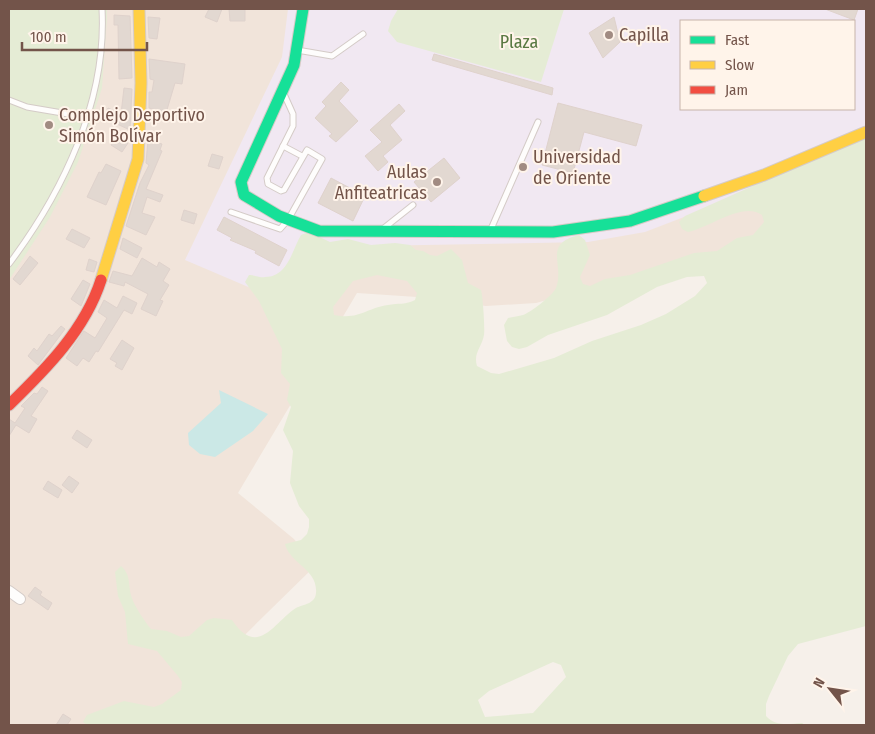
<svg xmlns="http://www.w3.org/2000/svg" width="875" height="734" viewBox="0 0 875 734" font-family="'Fira Sans Condensed',sans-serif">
	<rect width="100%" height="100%" fill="#f6f0ea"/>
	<path fill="#f1e4da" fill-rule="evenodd" d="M9 9H866V188L758 241 536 303 486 306 417 297 357 293 238 493 294 539 315 566 153 725H9ZM681 21H854V109H681Z"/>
	<path fill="#f1e8f2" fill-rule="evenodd" d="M288 9H866V147L645 232 588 242 309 247 279 300 185 260 282 57ZM681 21H854V109H681Z"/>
	<g fill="#e5ecd5" fill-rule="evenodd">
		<path d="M9 9H107V18L102 88 78 162 50 217 9 280Z"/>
		<path d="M398 9H564L541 82 397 42 388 31 391 21Z"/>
		<path d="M866 136V626L798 644 788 656 769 696 766 704V716C776 727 789 724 802 723L805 725H87L83 722 87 715 124 701 154 707 162 704 181 690 182 682 178 676 157 651 128 644 125 612 118 596 115 572 121 566C131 575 128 583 131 595 133 604 145 622 151 629L167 631 181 637 189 636 207 620 214 618 232 620C258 659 275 621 296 608 304 604 315 604 316 593 318 569 290 564 285 544L301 540 307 534 309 527V519L299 506 290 483 293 451 283 430 291 407 287 400 290 384 281 373 282 349 259 301 245 282 249 275C254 275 261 278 265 277 288 277 292 250 301 235L309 232 330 242 348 239 371 245 395 243 410 245 416 250 423 251 430 255 437 256 451 249 462 260 468 283 481 290C483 297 485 329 484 335 482 347 473 353 477 366L491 373 499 374 554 358 592 341 641 325 666 314 695 296 707 283 704 276 687 277 657 287 607 315 548 335 527 347 519 349 512 347 507 341 504 325 508 318C513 317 519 316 523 315 530 313 553 295 556 288 565 264 542 244 579 235L585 240 590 255 580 277 583 284 590 286 605 279 630 275 694 253 717 251 737 238 753 235 764 222 762 215C743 201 709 228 688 232L682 229 679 222 685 216ZM377 275 407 281 417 293 415 300C406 305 398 303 388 305 366 308 360 320 334 315L333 307 353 281ZM553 662 561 665 566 677 533 713 485 717 478 700 489 691Z"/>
	</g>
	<path fill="#cbe8e6" d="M219 390 268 414 253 431 215 457 200 454 189 445 188 433 221 403Z"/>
	<g fill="#e2d8d1" stroke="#dfd2cc">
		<path d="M209 9H222L217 22 205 17Z"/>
		<path d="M229 9H245V21H230Z"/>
		<path d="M825 9H858L854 20Z"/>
		<path d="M114 15 130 16 132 78 119 79 118 25H114Z"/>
		<path d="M148 17 160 18 157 39 149 38Z"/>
		<path d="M614 17 620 42 603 58 589 33Z"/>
		<path d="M434 54 553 88 552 95 432 60Z"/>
		<path d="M149 59 185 64 182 84 175 83 166 113 149 108V92H152L154 80 150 79Z"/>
		<path d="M341 82 349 90 339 101 358 121 336 142 329 136 332 134 315 118 326 106 322 102Z"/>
		<path d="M124 88 132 89 130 130 104 118 108 108 121 114Z"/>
		<path d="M558 103 642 125 636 146 584 132 573 173 542 165Z"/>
		<path d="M399 104 405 111 390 125 402 140 383 156 388 162 378 171 365 156 382 142 370 130Z"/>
		<path d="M117 135 128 143 122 152 111 145Z"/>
		<path d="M148 140 162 144 160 150 162 151 146 189 163 195 160 202 147 197 142 213 155 217 146 235 126 226 140 183 149 165 146 163Z"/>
		<path d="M212 154 223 157 219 169 208 166Z"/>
		<path d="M444 158 460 178 431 202 414 182Z"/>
		<path d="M106 164 121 171 106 205 87 197 99 172 101 173Z"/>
		<path d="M331 178 365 196 353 221 318 203Z"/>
		<path d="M184 210 197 214 194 224 181 220Z"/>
		<path d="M224 217 287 250 279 266 255 253 256 251 230 240 232 238 217 230Z"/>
		<path d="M72 229 90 238 84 248 66 239Z"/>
		<path d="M123 238 142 248 137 258 120 249Z"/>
		<path d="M30 256 38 263 20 285 13 279Z"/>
		<path d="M142 258 157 267 159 262 170 269 163 281 169 285 160 300 163 301 156 316 141 309 148 294 125 282 124 286 109 282 113 271 132 276Z"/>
		<path d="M89 259 97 262 94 272 86 270Z"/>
		<path d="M83 280 90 284 81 306 71 299Z"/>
		<path d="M123 296 137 303 132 314 124 310 98 352 96 351 89 362 83 358 77 366 66 358 84 331 95 338 107 318 98 312 104 300 117 308Z"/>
		<path d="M61 326 65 329 38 365 28 356 34 348 37 351 49 334 52 336Z"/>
		<path d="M122 340 134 348 122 370 115 366 117 363 110 359Z"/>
		<path d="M42 387 48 391 31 416 37 419 29 433 16 425 9 436V419L15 423 25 408 21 406 34 393 37 394Z"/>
		<path d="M77 430 92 440 87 448 72 438Z"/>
		<path d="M69 476 79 483 72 493 62 485Z"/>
		<path d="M48 481 62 490 58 498 43 489Z"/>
		<path d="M35 587 42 592 40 595 52 603 48 610 28 596Z"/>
		<path d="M63 714 71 719 67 725H56Z"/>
	</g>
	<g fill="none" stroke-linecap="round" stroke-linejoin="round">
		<defs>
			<g id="lane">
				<path d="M297 50 332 56 363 34"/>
				<path d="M9 100 27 107 86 117"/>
				<path d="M283 146 302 156"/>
				<path d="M231 212 280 229 288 220 322 159 307 150 284 190 281 191 268 184 267 178 293 126V114L284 94"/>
				<path d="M384 228 413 205"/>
				<path d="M491 229 538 122"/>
				<path d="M9 264C63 192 107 101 102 9"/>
			</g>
			<path id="street" d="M9 591 20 599"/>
			<path id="fast" d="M303 9 294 65 241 182 244 195 279 216 319 231 553 232 630 221 704 196"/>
			<g id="slow">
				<path d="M704 196 764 175 866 132"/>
				<path d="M101 280 138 159 141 83 139 9"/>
			</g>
			<path id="jam" d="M9 405C46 369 85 330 101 280"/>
		</defs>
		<use href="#lane" stroke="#d4cbc7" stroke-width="7"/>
		<use href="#street" stroke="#d4cbc7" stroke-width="12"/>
		<use href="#fast" stroke="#d5cbc6" stroke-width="13"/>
		<use href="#slow" stroke="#d5cbc6" stroke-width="13"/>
		<use href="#jam" stroke="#d5cbc6" stroke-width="13"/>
		<use href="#lane" stroke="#fefdfc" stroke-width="5"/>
		<use href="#street" stroke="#fefdfc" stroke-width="10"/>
		<use href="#fast" stroke="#16e098" stroke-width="11"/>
		<use href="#slow" stroke="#ffcf43" stroke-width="11"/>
		<use href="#jam" stroke="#f24e42" stroke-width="11"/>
	</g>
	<g fill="#a18b82" stroke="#fff4ea" stroke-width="2">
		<circle cx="609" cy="35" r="5"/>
		<circle cx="49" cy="125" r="5"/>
		<circle cx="523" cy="167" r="5"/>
		<circle cx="437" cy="182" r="5"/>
	</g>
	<g text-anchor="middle" stroke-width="4" stroke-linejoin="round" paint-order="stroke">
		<g font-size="18" fill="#73544a" stroke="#fff4ea" text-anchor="start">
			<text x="619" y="41">Capilla</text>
			<text x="59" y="121">Complejo Deportivo<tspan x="59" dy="21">Simón Bolívar</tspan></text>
			<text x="533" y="163">Universidad<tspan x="533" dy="21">de Oriente</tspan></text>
			<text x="427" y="178" text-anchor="end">Aulas<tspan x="427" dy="21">Anfiteatricas</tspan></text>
		</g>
		<g font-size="18" fill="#5a7942" stroke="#fff4ea">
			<text x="519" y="48">Plaza</text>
		</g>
	</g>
	<rect width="875" height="734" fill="none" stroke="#73544a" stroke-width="20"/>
	<rect x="680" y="20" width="175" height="90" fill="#fff4ea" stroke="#c7b4aa"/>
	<rect x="690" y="36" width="25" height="8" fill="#16e098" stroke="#c7b4aa"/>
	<text x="725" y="45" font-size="15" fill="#73544a">Fast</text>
	<rect x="690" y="61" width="25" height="8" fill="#ffcf43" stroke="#c7b4aa"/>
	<text x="725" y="70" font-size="15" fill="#73544a">Slow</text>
	<rect x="690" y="86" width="25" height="8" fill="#f24e42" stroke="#c7b4aa"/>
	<text x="725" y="95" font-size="15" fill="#73544a">Jam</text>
	<g transform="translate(830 689) rotate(300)" stroke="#fff4ea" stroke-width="4" paint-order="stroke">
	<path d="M0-4L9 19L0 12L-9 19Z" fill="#73544a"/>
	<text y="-8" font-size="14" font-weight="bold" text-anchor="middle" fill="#73544a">N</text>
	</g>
	<path d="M22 42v8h125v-8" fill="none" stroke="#73544a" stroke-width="2.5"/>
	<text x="30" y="42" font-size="15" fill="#73544a" stroke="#fff4ea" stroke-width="4" paint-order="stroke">100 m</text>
</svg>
